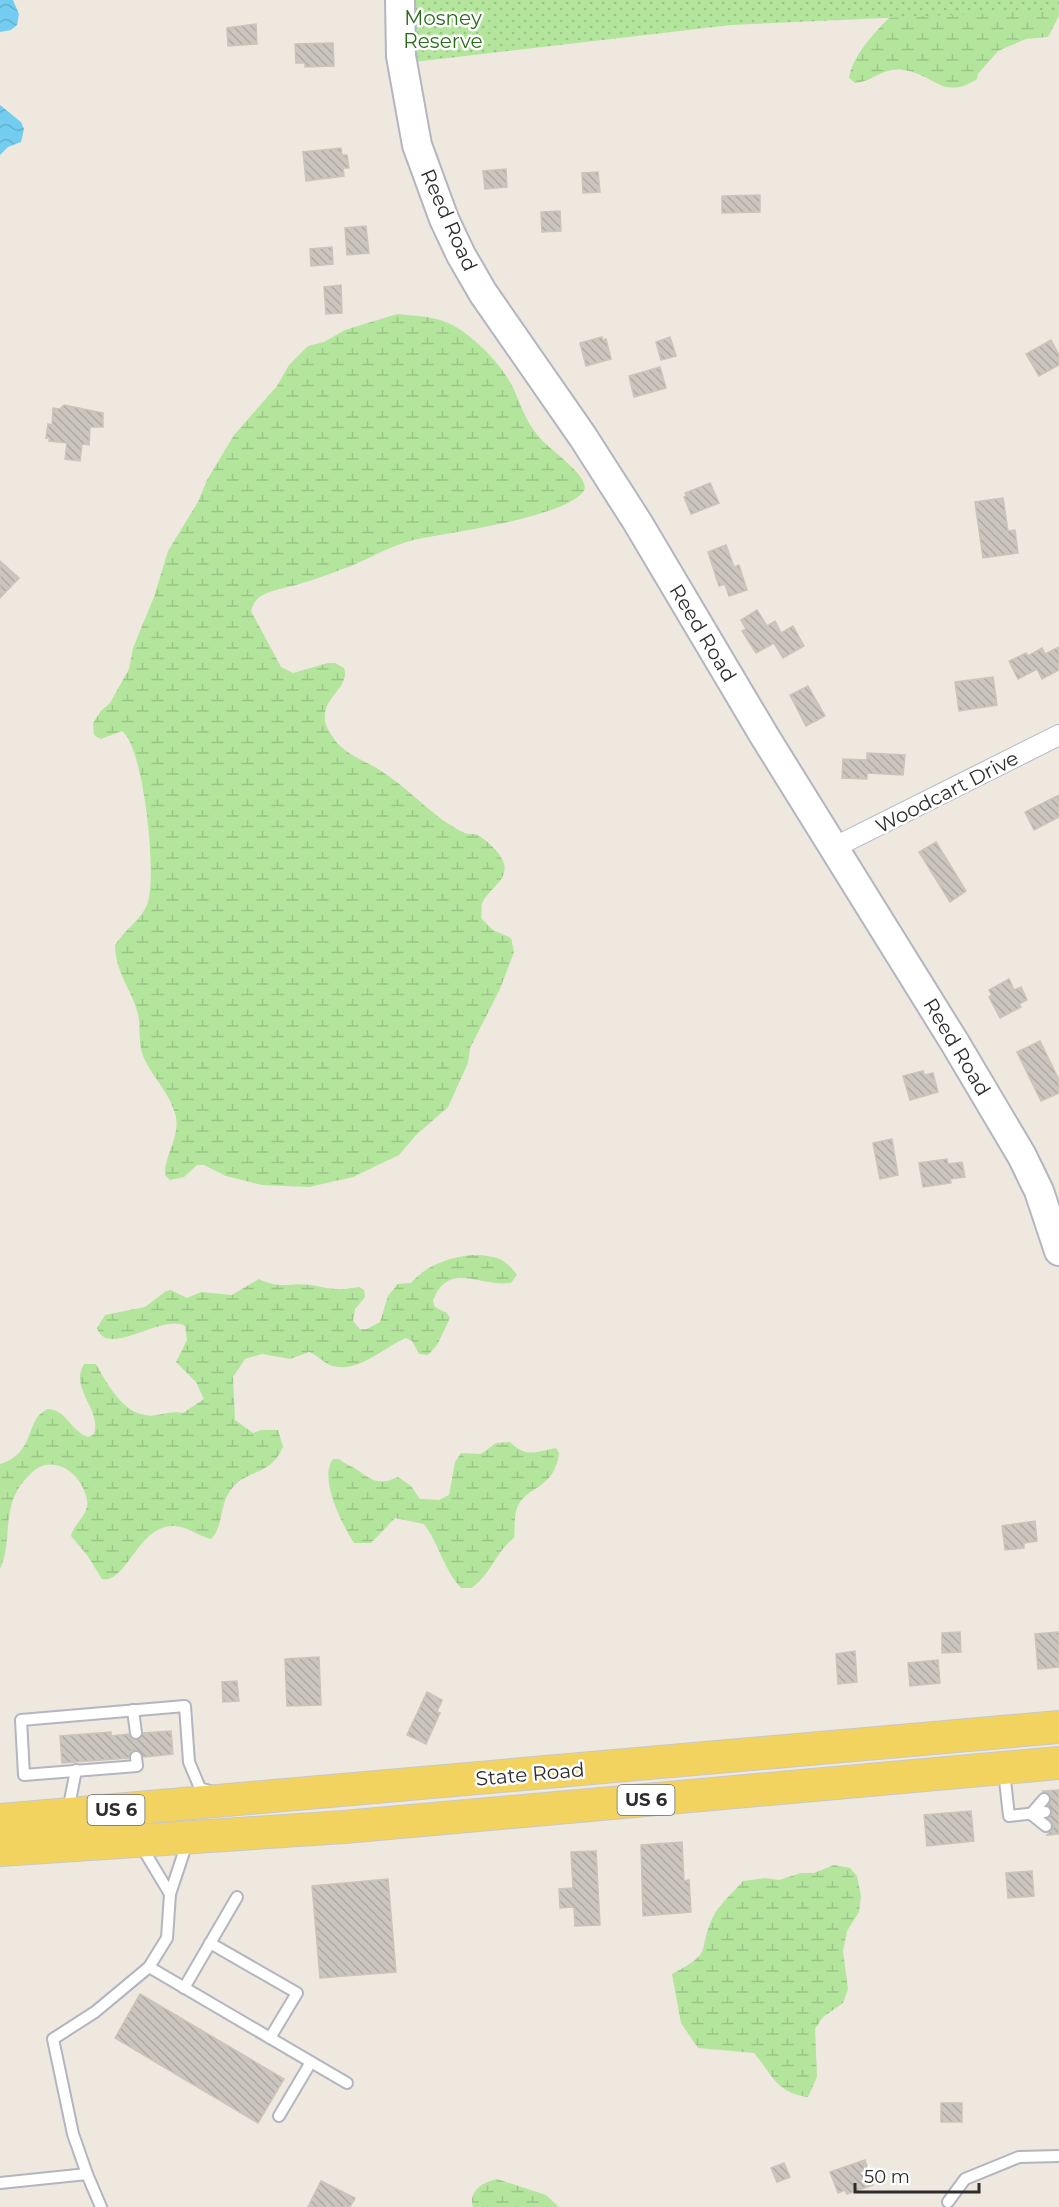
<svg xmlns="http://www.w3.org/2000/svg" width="1059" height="2207" viewBox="0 0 1059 2207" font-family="Montserrat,sans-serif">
	<defs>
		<pattern id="wetland-marsh" width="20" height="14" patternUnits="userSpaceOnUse" patternTransform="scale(1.5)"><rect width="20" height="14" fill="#b3e59c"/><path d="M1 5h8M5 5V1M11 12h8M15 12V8" fill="none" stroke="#9ac587"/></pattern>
		<pattern id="park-dots" width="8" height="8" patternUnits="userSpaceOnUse" patternTransform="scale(1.5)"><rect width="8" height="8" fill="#b3e59c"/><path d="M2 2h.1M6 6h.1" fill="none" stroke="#9ac587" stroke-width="1.8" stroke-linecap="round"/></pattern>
		<pattern id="water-waves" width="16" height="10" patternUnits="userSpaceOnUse" patternTransform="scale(1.5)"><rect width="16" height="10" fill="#72cdf0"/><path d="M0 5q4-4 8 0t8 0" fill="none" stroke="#63b0ce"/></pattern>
		<pattern id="building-back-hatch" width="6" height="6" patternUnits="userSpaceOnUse" patternTransform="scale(1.5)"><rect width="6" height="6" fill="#cac6be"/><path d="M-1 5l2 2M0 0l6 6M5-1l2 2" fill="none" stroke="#aeaaa4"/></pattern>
	</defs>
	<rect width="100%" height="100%" fill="#eee8df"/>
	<g fill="url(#wetland-marsh)">
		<path d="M910 0H1059V16L1048 37 1026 39 998 51 978 74 977 79C943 101 936 75 904 70 882 67 873 82 855 83L849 78C853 51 888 17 910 0Z"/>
		<path d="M397 314C425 317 443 316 465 333 485 348 505 369 515 392 521 407 529 427 541 439 550 450 594 479 583 492 563 517 455 532 423 538 397 542 375 556 351 566 334 572 317 579 299 584 286 588 273 589 261 596 255 600 253 605 251 611L281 667 293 673 328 663H335L344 668C351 689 318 698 326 725 328 730 334 739 338 744 352 758 369 762 384 773 412 791 434 819 465 833 469 835 475 833 478 835 486 840 499 851 503 861 511 880 487 889 482 904 481 908 482 914 481 918L493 930 511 938 514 952 500 989 470 1048 468 1063 448 1107 416 1135 399 1155 353 1177 309 1187 262 1185 226 1176 204 1165H197L184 1177 170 1180 165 1175C164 1156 180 1137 176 1117 171 1094 152 1077 143 1056 138 1043 141 1027 138 1014 131 987 116 975 115 945 124 930 140 921 147 905 158 880 144 746 122 731L101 739 94 735 93 723 101 711 110 703 129 669 133 648 154 597 168 551 198 502 207 480 234 435 277 386 289 365 308 346 324 342 345 330Z"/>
		<path d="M470 1255C492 1255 505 1257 517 1275L511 1283C479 1287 448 1260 433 1301L435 1307 447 1313 450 1318 437 1345 428 1355 419 1354 412 1341 406 1338C384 1347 357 1375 330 1365 323 1362 317 1355 309 1352L290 1359 262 1354 245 1359 233 1377 235 1420 253 1433 261 1430H278L283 1447C269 1478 246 1468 230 1491 219 1506 224 1526 211 1539 198 1536 188 1527 175 1526 138 1524 127 1584 102 1579L87 1555 71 1536C74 1523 90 1514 87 1500 84 1481 66 1461 45 1465 33 1468 21 1483 16 1493 4 1516 11 1546 0 1569V1464C37 1453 24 1419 48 1409 67 1410 72 1433 89 1437L94 1434C102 1409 69 1389 84 1364H96C107 1383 121 1411 145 1415 158 1418 168 1410 183 1413L204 1399 196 1382 176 1362 187 1340 185 1326C162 1313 108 1359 97 1328L105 1315 145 1307 166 1291 171 1290 187 1298 201 1292 232 1295 259 1279C281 1290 290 1282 311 1285 334 1289 335 1291 359 1287L364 1290 365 1297 355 1309 353 1321 360 1329H367L380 1322 388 1296 398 1284 411 1283C425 1266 448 1258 470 1255Z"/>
		<path d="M510 1442C526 1458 536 1452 556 1448L559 1453C554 1491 526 1485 517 1508 514 1516 515 1529 514 1538 496 1551 491 1575 471 1588H461C443 1568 439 1544 424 1524L395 1518 371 1543H354C343 1526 318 1478 333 1459H339C346 1465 352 1466 359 1471 374 1482 380 1485 398 1477L411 1486 420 1499 439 1500 449 1495 455 1462 461 1453 481 1454 496 1443Z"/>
		<path d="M834 1865 850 1868 857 1876 861 1896 859 1912 847 1931 843 1951 848 1989 843 2003 823 2017 815 2029 817 2077 808 2097C776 2093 772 2074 754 2053L698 2048 681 2023 672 1974C716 1951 696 1953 713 1917 719 1904 734 1892 743 1881L765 1878 779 1880 801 1873H814Z"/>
		<path d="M497 2179 546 2195 559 2207H473C468 2191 483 2182 497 2179Z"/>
	</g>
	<path fill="url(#park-dots)" d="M410 0H1059V10L731 25 414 62Z"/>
	<g fill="url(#water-waves)">
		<path d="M0 0H13L19 14 17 25 11 30 0 32Z"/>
		<path d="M0 105 21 122 24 129 21 142 8 147 0 155Z"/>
	</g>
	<g fill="url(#building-back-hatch)" stroke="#cac4b9" stroke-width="1.5">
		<path d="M256 24 257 44 228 46 227 28Z"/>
		<path d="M333 43 334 66 305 67V63H296L295 44Z"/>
		<path d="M341 148 342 155H347L349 168H343L344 176 306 181 303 152Z"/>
		<path d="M506 169 507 187 485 189 483 171Z"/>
		<path d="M598 172 600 192 583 193 582 173Z"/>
		<path d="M760 195V212L722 213V196Z"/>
		<path d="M560 211 561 231 542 232 541 212Z"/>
		<path d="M366 226 369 253 347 255 345 228Z"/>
		<path d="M332 247 333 264 311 266 310 249Z"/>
		<path d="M341 285 342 313 326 314 324 287Z"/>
		<path d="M602 337 603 340 606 339 611 359 586 366 580 343Z"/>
		<path d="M670 337 676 356 661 360 656 342Z"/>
		<path d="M1051 340 1059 355V365L1039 376 1026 354Z"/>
		<path d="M660 367 666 388 634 397 629 376Z"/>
		<path d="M64 405 103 413V427H90L89 445 82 444 80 461 65 459 67 443 49 441 50 438H46L48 424 52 425 53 408 60 409Z"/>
		<path d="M710 483 719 503 691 514 684 497 687 496 685 493Z"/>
		<path d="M1003 498 1008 531 1015 530 1018 553 983 558 975 502Z"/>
		<path d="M726 545 734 567 739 565 747 590 729 596 725 584 719 586 708 552Z"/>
		<path d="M0 561 19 578 0 598Z"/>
		<path d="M757 610 767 626 775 621 781 633 793 626 804 646 783 658 774 643 756 653 742 631 746 629 741 620Z"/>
		<path d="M1059 647V670L1042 679 1037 669 1018 679 1009 661 1026 653 1028 656 1042 648 1045 654Z"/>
		<path d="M993 677 997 705 959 711 955 682Z"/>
		<path d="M808 686 825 716 806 726 790 695Z"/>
		<path d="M867 753 905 755 903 775 867 773V779L842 778 843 759 867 760Z"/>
		<path d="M1059 795V817L1034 830 1025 812Z"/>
		<path d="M936 842 966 891 950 902 919 852Z"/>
		<path d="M1009 979 1014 990 1021 987 1027 1000 1019 1004 1021 1007 1000 1018 989 997 992 995 989 990Z"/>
		<path d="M1040 1041 1059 1080V1093L1041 1101 1017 1052Z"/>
		<path d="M923 1071 924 1075 933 1073 938 1092 910 1100 903 1076Z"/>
		<path d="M892 1139 898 1175 880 1179 873 1143Z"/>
		<path d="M947 1159 948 1164 962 1162 965 1177 950 1179 951 1183 923 1187 919 1163Z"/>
		<path d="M1035 1521 1037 1541 1024 1543V1548L1005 1550 1002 1526Z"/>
		<path d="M960 1632 961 1652 942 1653V1633Z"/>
		<path d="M1059 1632V1667L1038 1669 1035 1634Z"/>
		<path d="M855 1651 857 1682 838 1684 836 1654Z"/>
		<path d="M319 1657 321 1705 287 1706 285 1659Z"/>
		<path d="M938 1660 940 1683 910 1686 908 1663Z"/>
		<path d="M237 1681 239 1701 223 1702 222 1682Z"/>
		<path d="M427 1692 442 1700 437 1712 440 1713 426 1744 407 1735Z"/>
		<path d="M171 1731 173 1754 144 1757 136 1750 131 1751 129 1758 62 1763 60 1736 111 1732V1736L129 1734 136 1740 143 1733Z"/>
		<path d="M1059 1790V1834L1047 1835 1053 1828 1049 1818 1052 1812 1048 1805 1051 1796 1043 1791Z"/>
		<path d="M971 1811 974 1841 927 1846 924 1815Z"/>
		<path d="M682 1842 684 1881 689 1880 691 1912 643 1916 641 1845Z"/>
		<path d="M596 1851 600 1925 575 1926 574 1907 560 1908 559 1889 573 1888 571 1852Z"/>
		<path d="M1032 1871 1034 1896 1008 1898 1006 1873Z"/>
		<path d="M388 1879 396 1972 320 1978 312 1886Z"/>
		<path d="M140 1994 284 2079 258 2123 115 2038Z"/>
		<rect x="941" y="2103" width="21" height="19"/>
		<path d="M865 2160 873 2185 847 2194 845 2190 838 2193 830 2172Z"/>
		<path d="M784 2163 790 2177 777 2182 771 2168Z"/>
		<path d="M321 2181 355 2198 350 2207H308Z"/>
	</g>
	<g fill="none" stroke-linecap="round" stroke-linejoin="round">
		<defs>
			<g id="lane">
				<path d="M133 1710 136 1733"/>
				<path d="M136 1757 137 1766 24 1775 21 1720 185 1706 189 1762 200 1788 212 1792"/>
				<path d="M1004 1771 1009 1816 1045 1812"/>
				<path d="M68 1811 76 1770"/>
				<path d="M1031 1814 1046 1826"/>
				<path d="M1031 1814 1044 1799"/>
				<path d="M140 1844 170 1894"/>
				<path d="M210 1943 297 1993 270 2038"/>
				<path d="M149 1967 311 2062 279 2116"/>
				<path d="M184 1988 237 1897"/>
				<path d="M311 2062 347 2083"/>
				<path d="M87 2174 73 2134 53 2039 95 2012 149 1967 167 1938 170 1894 188 1840"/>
				<path d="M0 2183 87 2174 101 2207"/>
				<path d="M948 2202 965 2179 1019 2157 1059 2156"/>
			</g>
			<path id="street" d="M835 847 1059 735"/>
			<path id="secondary" d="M400 0 401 56 417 145 444 219 461 255 483 293 583 437 638 523 765 737 955 1043 1022 1156 1039 1191 1059 1251"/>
			<g id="primary">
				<path d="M0 1820 1059 1727"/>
				<path d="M0 1850 344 1827 1059 1763"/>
			</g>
		</defs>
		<use href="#lane" stroke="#b3b5c0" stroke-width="14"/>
		<use href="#street" stroke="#b3b5c0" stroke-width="22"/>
		<use href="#secondary" stroke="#b3b5c0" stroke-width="32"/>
		<use href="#primary" stroke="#c8c8c8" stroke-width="34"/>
		<use href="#lane" stroke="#fff" stroke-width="10"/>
		<use href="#street" stroke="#fff" stroke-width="20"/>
		<use href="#secondary" stroke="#fff" stroke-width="28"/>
		<use href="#primary" stroke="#f3d360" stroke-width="32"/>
	</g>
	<g text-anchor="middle" stroke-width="5" stroke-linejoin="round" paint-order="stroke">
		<g fill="#fff" stroke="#6c6c6c" stroke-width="1.5">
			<rect x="617.5" y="1785" width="57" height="30" rx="4.5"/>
			<rect x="87.5" y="1795" width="57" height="30" rx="4.5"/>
		</g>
		<g font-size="18" font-weight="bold" fill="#2d2d2d">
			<text x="646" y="1806">US 6</text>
			<text x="116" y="1816">US 6</text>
		</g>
		<g font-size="20" fill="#2a6d1a" stroke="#fff">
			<text x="443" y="25">Mosney<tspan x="443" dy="23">Reserve</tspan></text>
		</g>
		<g font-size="20" fill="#2d2d2d" stroke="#fff">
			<text transform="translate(449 220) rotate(66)" y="7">Reed Road</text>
			<text transform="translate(703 633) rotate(59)" y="7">Reed Road</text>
			<text transform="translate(947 792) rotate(-27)" y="7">Woodcart Drive</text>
			<text transform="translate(957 1047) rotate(59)" y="7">Reed Road</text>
			<text transform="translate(530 1774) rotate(-5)" y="7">State Road</text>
		</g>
	</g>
	<path d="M855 2183v9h124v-9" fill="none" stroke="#2d2d2d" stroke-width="3"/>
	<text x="864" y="2183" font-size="18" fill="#2d2d2d" stroke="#ffffff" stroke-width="4.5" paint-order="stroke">50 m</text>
</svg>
